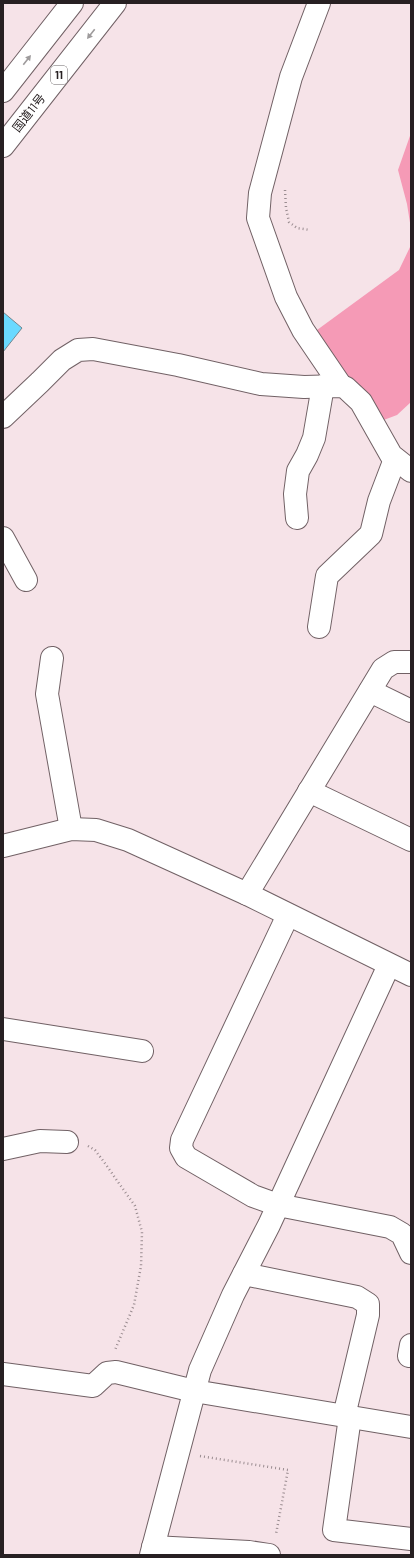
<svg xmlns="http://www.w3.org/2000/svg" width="414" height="1558" viewBox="0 0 414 1558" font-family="Barlow,'Noto Sans JP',sans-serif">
	<rect width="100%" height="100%" fill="#f6e3e8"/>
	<g fill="#f59ab6">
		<path d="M411 133V229L407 204 398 170Z"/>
		<path d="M411 245V402L397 415 381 421 344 380 317 330 399 270Z"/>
	</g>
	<path fill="#6ad9ff" stroke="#76868d" d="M3 312 22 328 3 352Z"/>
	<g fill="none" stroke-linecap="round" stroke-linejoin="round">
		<defs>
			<g id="minor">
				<path d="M319 3 291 77 260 193 258 218 286 297 303 330 341 386"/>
				<path d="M3 417 40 382 62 360 78 350 93 349 178 365 261 384 304 387 341 386 346 388 361 402 391 455 411 471"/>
				<path d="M297 518 295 494 298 471 307 455 314 438 323 386"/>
				<path d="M3 538 26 580"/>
				<path d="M319 627 327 576 371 534 379 501 395 459"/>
				<path d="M52 658 47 694 71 829"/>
				<path d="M370 691 411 711"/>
				<path d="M309 791 411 840"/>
				<path d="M3 846 71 829 96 830 128 840 247 894 411 975"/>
				<path d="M247 894 383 669 394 662H411"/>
				<path d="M288 915 182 1140 181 1148 186 1157 253 1196 278 1205 390 1227 402 1234 411 1253"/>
				<path d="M3 1029 142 1051"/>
				<path d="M3 1149 40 1141 67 1142"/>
				<path d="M244 1274 357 1297 368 1304V1315L344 1416"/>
				<path d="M409 1356 411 1345"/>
				<path d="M3 1374 93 1386 107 1373 116 1372 194 1391 411 1427"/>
				<path d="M350 1417 334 1530 411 1539"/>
				<path d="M153 1547 249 1552 269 1555"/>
				<path d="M151 1555 200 1370 233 1295 269 1225 389 965"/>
			</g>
			<g id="highway">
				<path d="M3 91 72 3"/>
				<path d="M3 146 115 3"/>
			</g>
		</defs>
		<use href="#minor" stroke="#716165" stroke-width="24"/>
		<use href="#highway" stroke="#716165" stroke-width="24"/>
		<g stroke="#9a8c90" stroke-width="2.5" stroke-dasharray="1 3" stroke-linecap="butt">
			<path d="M285 190 286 208 289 222 297 228 310 230"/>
			<path d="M88 1146 95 1150 104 1162 135 1206 142 1232 141 1266 134 1305 115 1350"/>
			<path d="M200 1456 288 1470 276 1534"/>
		</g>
		<use href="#minor" stroke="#fff" stroke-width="22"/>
		<use href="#highway" stroke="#fff" stroke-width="22"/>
	</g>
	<defs><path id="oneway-solid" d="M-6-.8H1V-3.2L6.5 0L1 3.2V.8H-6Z"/></defs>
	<g fill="#9e9b9c">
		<use href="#oneway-solid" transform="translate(91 34) rotate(128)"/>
		<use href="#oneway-solid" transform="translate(27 60) rotate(-52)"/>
	</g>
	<g text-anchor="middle" stroke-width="4" stroke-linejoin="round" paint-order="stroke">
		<rect fill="#fff" stroke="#686364" stroke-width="1" x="51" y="66" width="16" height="18" rx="3"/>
		<g font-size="11" font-weight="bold" fill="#272022">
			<text x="59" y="79">11</text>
		</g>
		<g font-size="12" fill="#272022" stroke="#fff">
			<text transform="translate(29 113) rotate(-52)" y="4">国道11号</text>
		</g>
	</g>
	<rect width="414" height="1558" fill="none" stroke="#272022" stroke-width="8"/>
</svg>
